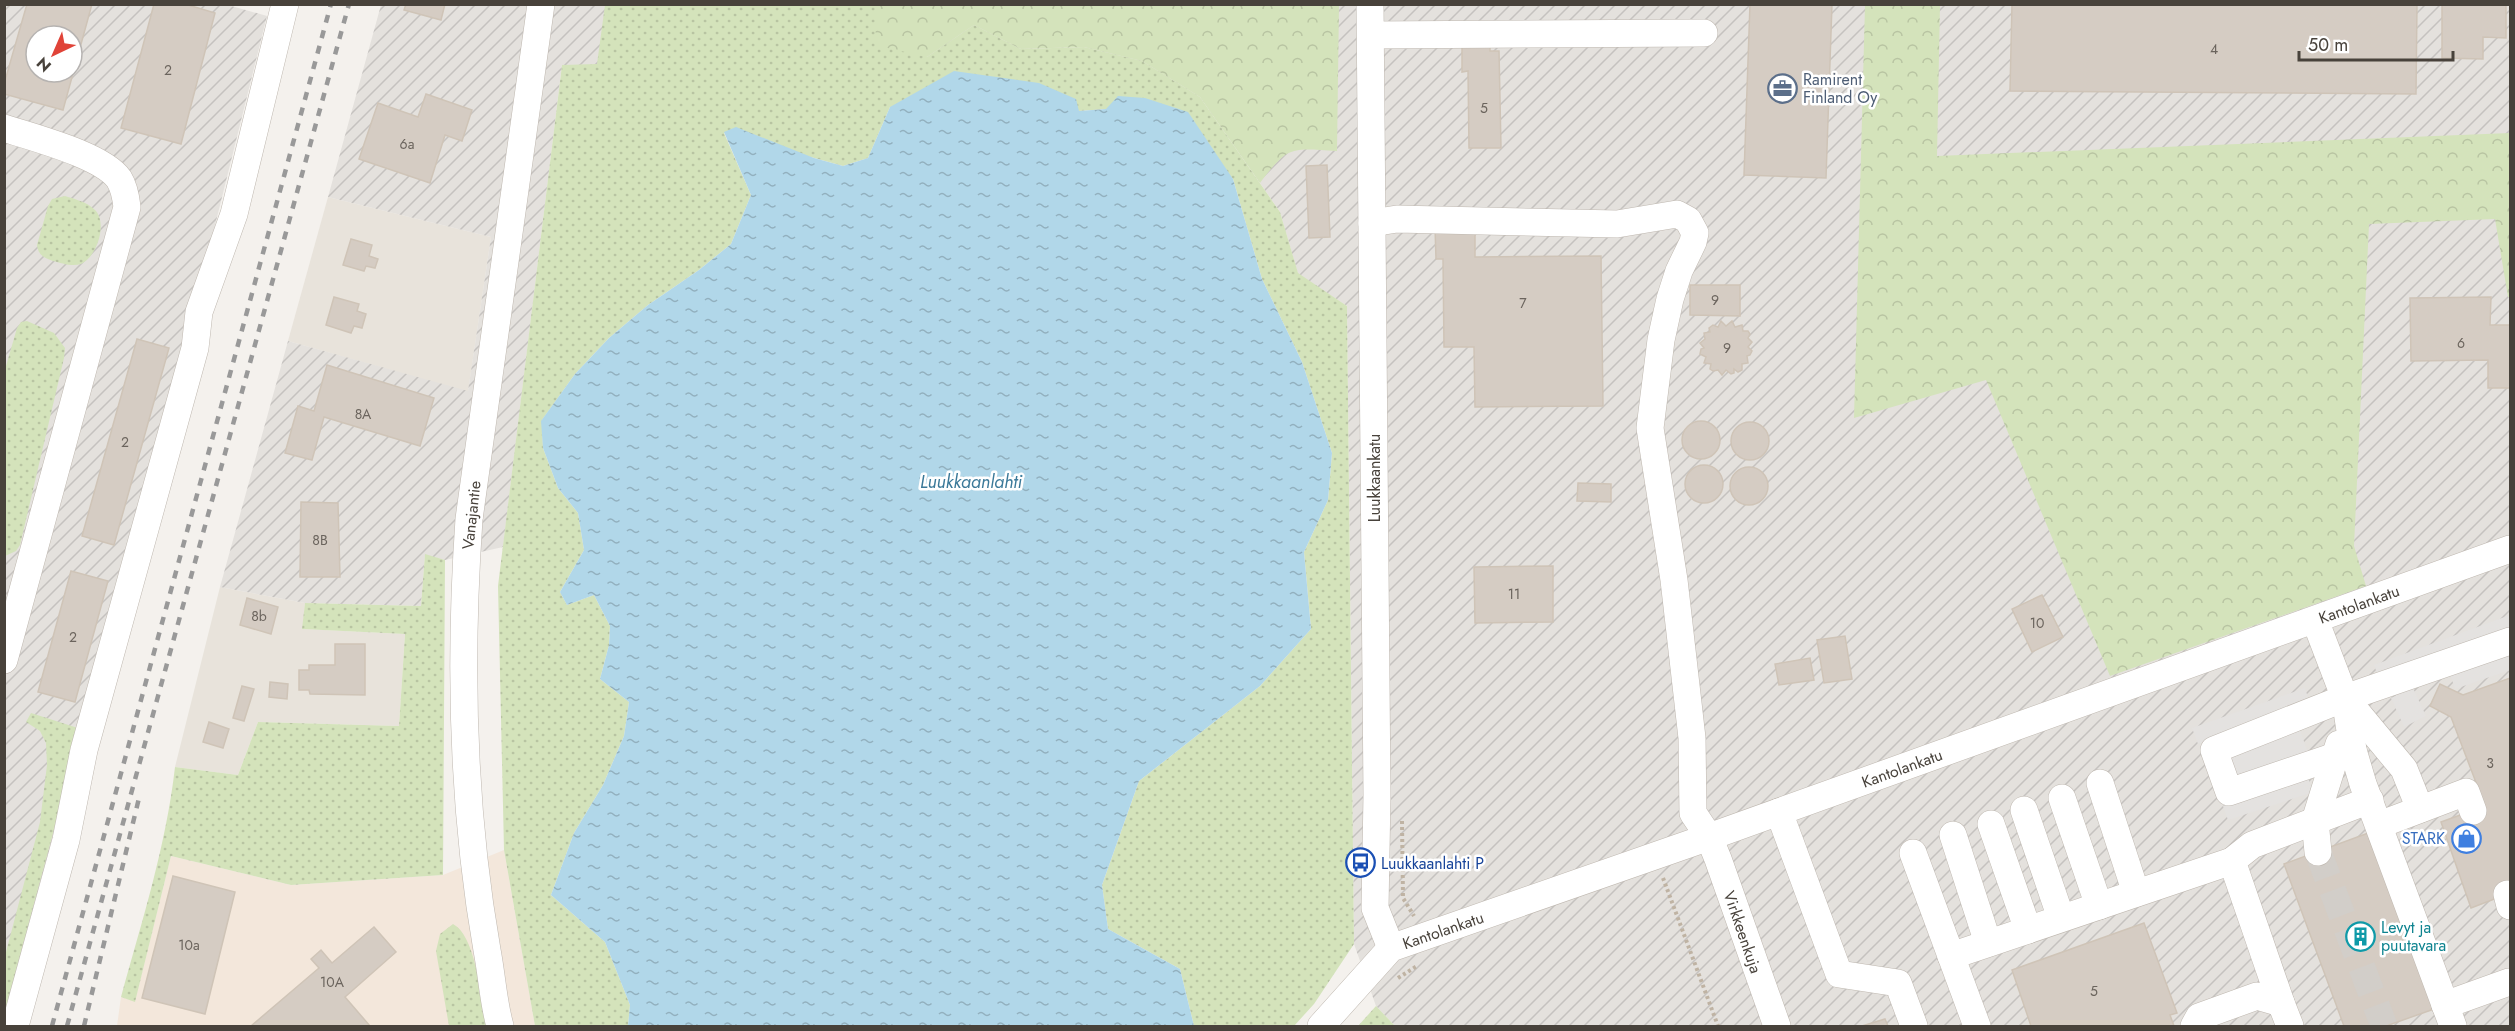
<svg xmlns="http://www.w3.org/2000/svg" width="2515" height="1031" viewBox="0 0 2515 1031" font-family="Jost,sans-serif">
	<defs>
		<pattern id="industrial-furrows" width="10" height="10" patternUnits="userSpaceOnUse" patternTransform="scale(1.5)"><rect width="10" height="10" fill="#e4e1dd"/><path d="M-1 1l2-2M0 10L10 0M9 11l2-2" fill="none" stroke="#c5c2bf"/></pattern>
		<pattern id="grass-dots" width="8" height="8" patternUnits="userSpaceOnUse" patternTransform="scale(1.5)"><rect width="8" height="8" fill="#d4e3bb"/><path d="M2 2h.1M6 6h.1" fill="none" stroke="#b8c4a2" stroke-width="1.8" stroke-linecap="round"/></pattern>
		<pattern id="forest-crowns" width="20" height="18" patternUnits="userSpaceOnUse" patternTransform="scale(1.5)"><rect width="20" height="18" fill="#d4e3bb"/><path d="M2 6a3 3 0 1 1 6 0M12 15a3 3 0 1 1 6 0" fill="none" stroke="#b8c4a2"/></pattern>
		<pattern id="water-ripples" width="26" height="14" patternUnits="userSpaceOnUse" patternTransform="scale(1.5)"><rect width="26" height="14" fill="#b1d7e9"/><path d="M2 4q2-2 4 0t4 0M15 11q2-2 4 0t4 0" fill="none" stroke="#92b0be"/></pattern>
	</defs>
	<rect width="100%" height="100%" fill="#f4f1ed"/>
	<g fill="#e8e3db">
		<path d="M328 197 491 237 468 392 288 341Z"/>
		<path d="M220 587 305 603 303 629 405 634 399 726 258 722 238 775 175 767Z"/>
	</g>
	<path fill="#f3e7db" d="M504 850 535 1026H117L121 997 135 1001 171 856 291 885 443 875Z"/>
	<g fill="url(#industrial-furrows)" fill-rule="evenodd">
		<path d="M5 5H228L267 16 193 314 5 1016ZM36 36H72V72H36Z"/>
		<path d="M381 5H2510V1026H1395L1376 1006 1354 944 1347 306 1298 274 1280 212 1200 97 1084 47 1021 49 927 57 861 84 562 65 503 547 445 560 425 555 421 606 305 603 220 587 288 341 468 391 491 237 328 197Z"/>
	</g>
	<g fill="url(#grass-dots)">
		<path d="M605 5H877V11L927 57 974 25 1021 49 1084 47 1142 61 1200 97 1280 212 1298 273 1347 306 1354 944 1314 1004 1294 1026H1194L1180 969 1108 929 1102 885 1139 781 1260 686 1311 629 1304 552 1328 500 1332 453 1302 362 1262 279 1233 179 1106 109 1079 111 890 107 868 158 843 166 724 133 751 195 731 244 699 270 648 305 609 338 575 374 542 420 543 448 558 488 578 513 584 550 560 592 567 605 594 595 610 626 609 645 600 679 629 702 624 736 603 785 574 833 551 895 605 942 630 1005 628 1026H535L504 850 498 586 562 65 597 64Z"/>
		<path d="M65 196C75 199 87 202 95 210 108 223 97 257 81 264 72 267 61 263 53 261 44 258 38 255 37 245L48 206 52 199Z"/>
		<path d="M27 321 54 333 65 348 64 358 20 545 16 551 5 556 4 373 17 328 21 322Z"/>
		<path d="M425 554 445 560 443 875 291 885 171 856 135 1002 121 997C142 921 166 846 175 767L238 775 258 722 399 726 405 634 302 629 305 603 421 606Z"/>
		<path d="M31 713 81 729 5 1012V956L40 822 47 765 46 743 40 731 26 722Z"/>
		<path d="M453 924C476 935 482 1003 486 1026H449L436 951 440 934Z"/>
		<path d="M1376 1006 1395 1026H1358Z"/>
	</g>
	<g fill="url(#forest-crowns)">
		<path d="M877 5H1339L1337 151C1290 148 1289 145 1260 183L1200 97 1142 61 1084 47 1021 49 974 25 927 57 875 45Z"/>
		<path d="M1865 5H1940L1937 156 2510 133V297H2508L2495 219 2369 224 2354 546 2366 586 2110 676 1986 380 1854 418Z"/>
	</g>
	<g fill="#e4e2e0">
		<path d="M2510 615V631L2379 679 2374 665Z"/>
		<path d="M2510 653V670L2455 689 2450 674Z"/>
		<path d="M2305 688 2310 704 2198 744 2192 728Z"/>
		<path d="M2413 688 2426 716 2404 727 2391 698Z"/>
		<path d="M2300 730 2309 756 2235 782 2226 756Z"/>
		<path d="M2308 778 2313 792 2228 820 2223 806Z"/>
	</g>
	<path fill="url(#water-ripples)" d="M954 71 1039 83 1076 99 1079 111 1106 109 1118 96 1145 98 1188 112 1233 179 1262 279 1302 362 1332 453 1328 500 1304 552 1311 629 1260 686 1139 781 1102 885 1108 929 1180 969 1194 1026H628L630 1005 605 942 551 895 574 833 603 785 624 736 629 702 600 679 609 645 610 626 594 595 567 605 560 592 584 550 578 513 558 488 543 448 541 421 575 374 609 338 648 305 699 270 731 244 751 195 724 132 736 127 814 158 843 166 868 158 890 107Z"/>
	<g fill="#d5ccc3" stroke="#cfc4b7" stroke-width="1.5" fill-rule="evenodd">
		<path d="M27 4H92L63 110 4 94V84ZM36 36H72V72H36Z"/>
		<path d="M154 4H185L215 13 181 144 121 128Z"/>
		<path d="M406 4H445L441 20 404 10Z"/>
		<path d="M1750 4H1832L1826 178 1744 175Z"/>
		<path d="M2012 4H2417L2416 94 2010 91Z"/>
		<path d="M2442 4H2506V38L2483 37V59L2442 58Z"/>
		<path d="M1462 43 1490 44V51H1499L1501 148H1469L1468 71 1462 72Z"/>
		<path d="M426 94 472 110 462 141 445 135 430 183 359 159 378 103 418 117Z"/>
		<path d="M1327 165 1330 237 1309 238 1306 166Z"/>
		<path d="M1435 227H1475V257L1601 256 1603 406 1475 407 1474 347H1444L1443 259H1436Z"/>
		<path d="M351 239 372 245 369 256 378 259 375 268 366 266 364 271 343 265Z"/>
		<path d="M1690 285H1740V316L1690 315Z"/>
		<path d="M334 297 359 304 357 311 366 314 362 328 354 326 351 333 326 325Z"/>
		<path d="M2491 297 2490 325H2510V388H2488V360L2411 361 2410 298Z"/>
		<path d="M1721 321 1726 326 1732 321 1735 327 1742 325 1743 331H1748L1750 334 1748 338 1752 342 1748 347 1752 351 1750 355 1747 356 1748 363 1742 364V370L1738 372 1734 369V373L1731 374 1726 370 1722 375 1718 370 1713 371 1710 369 1711 364 1704 363 1706 357 1700 354 1701 349 1704 348 1700 343 1705 339 1704 333 1710 332 1709 328 1713 325 1718 327Z"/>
		<path d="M137 339 169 348 114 545 82 536Z"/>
		<path d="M327 365 434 398 420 446 324 417 312 460 285 453 298 406 314 411Z"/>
		<circle cx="1701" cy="440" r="19"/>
		<circle cx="1750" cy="441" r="19"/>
		<circle cx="1704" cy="484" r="19"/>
		<circle cx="1749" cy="486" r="19"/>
		<path d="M1578 483 1611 484V502L1577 501Z"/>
		<path d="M301 502 338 503 340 577H300Z"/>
		<path d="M1553 566V622L1475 623 1474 567Z"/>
		<path d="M71 571 108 581 75 702 38 692Z"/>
		<path d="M2042 595 2063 637 2032 652 2012 609Z"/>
		<path d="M247 598 278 607 271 634 240 625Z"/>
		<path d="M1845 636 1852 679 1824 683 1817 640Z"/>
		<path d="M335 644H365V695L310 694 309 690H299V670H309V665H335Z"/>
		<path d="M1810 658 1814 680 1779 685 1775 664Z"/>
		<path d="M2510 678V893L2471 908 2441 822 2485 806 2451 717 2430 706 2440 684 2463 695Z"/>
		<path d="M270 682 288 684 287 699 269 697Z"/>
		<path d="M242 686 254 689 244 721 233 718Z"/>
		<path d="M209 722 229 729 223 748 203 742Z"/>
		<path d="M2371 832 2437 1008 2386 1026H2344L2284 864Z"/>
		<path d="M173 876 235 892 205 1014 142 998Z"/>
		<path d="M2144 923 2177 1013 2170 1015 2174 1026H2031L2012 970Z"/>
		<path d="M374 927 396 952 345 997 370 1026H251L319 968 311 959 321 950 332 963Z"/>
		<path d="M1885 1019 1888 1026H1862Z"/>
	</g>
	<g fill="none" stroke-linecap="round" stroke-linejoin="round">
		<path stroke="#d2cec9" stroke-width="27" stroke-dasharray="27 14" stroke-linecap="butt" d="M2318 852 2384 1026"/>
		<defs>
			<g id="minor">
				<path d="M1370 4 1377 795 1375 908 1391 948"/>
				<path d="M1371 35 1704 33"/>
				<path d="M4 128C34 138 102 155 119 179 124 187 126 198 127 207L4 660"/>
				<path d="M1372 223 1397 219 1617 224 1677 214 1688 220 1695 233 1693 242 1679 271 1670 299 1661 340 1650 428 1674 580 1692 738 1693 813 1709 837 1718 859 1777 1026"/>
				<path d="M2315 620 2351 714"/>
				<path d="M2345 698 2353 750 2363 784 2453 1026"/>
				<path d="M2346 699 2404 769 2420 809"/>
				<path d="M2353 750 2229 792 2214 750 2345 698 2510 641"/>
				<path d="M2100 783 2136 893"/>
				<path d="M2062 798 2099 906"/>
				<path d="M2024 810 2061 918"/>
				<path d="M1779 812 1839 974 1898 983 1914 1026"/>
				<path d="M1991 824 2028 930"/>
				<path d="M2379 825 2466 792 2473 811"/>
				<path d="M1953 835 1988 943"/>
				<path d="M2318 852 2315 821 2339 744"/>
				<path d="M1913 853 1977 1026"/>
				<path d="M2507 894 2510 906"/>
				<path d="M1951 956 2232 861"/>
				<path d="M2281 1003 2232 861 2252 845 2370 800"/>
				<path d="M2445 1005 2509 982"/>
				<path d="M15 1026 66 840 84 750 195 348 199 312 234 214 285 4"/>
				<path d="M500 1026C493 1001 492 976 487 950 462 808 459 664 469 519L541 4"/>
				<path d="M1321 1026 1391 948 1709 837 2510 549"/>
				<path d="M2194 1026 2199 1017 2257 996 2281 1003 2290 1026"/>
			</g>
		</defs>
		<use href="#minor" stroke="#bfb8b0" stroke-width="28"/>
		<g stroke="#bfb3a3" stroke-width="4" stroke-dasharray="3 3" stroke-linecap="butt">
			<path d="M1402 821 1403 898 1414 916"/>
			<path d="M1663 878 1718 1026"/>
			<path d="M1398 978 1417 966"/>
		</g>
		<use href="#minor" stroke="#fff" stroke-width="27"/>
		<g stroke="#999" stroke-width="4.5" stroke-dasharray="8 8" stroke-linecap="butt">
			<path d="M52 1026 331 4"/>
			<path d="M67 1026 349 4"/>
			<path d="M84 1026 139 798"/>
		</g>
	</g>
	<defs>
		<symbol id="office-ring" viewBox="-11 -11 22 22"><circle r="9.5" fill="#fff" stroke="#5c6f8a" stroke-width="1.5"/><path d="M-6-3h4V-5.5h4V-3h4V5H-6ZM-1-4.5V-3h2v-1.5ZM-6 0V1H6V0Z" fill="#5c6f8a"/></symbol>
		<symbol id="shop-ring" viewBox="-11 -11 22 22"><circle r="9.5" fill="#fff" stroke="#3f7fe0" stroke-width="1.5"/><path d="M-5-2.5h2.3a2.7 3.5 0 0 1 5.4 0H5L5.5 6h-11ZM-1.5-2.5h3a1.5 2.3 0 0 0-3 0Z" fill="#3f7fe0"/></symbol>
		<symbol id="bus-ring" viewBox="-11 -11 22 22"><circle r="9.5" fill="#fff" stroke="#1a4fb4" stroke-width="1.5"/><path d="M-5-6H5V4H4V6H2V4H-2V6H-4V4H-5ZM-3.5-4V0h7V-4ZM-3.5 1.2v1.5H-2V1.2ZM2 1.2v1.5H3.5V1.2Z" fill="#1a4fb4"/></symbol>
		<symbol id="building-ring" viewBox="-11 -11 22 22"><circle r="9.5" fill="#fff" stroke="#0f9aa8" stroke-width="1.5"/><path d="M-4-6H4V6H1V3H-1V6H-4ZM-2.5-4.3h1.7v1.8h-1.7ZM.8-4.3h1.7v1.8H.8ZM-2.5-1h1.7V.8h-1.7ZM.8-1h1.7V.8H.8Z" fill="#0f9aa8"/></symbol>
	</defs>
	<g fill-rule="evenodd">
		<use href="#office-ring" x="1766" y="72" width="33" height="33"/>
		<use href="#shop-ring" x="2450" y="822" width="33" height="33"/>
		<use href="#bus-ring" x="1344" y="846" width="33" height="33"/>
		<use href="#building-ring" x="2344" y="920" width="33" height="33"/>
	</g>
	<g text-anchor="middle" stroke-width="5" stroke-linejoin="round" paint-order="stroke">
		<g font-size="14" fill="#6b645d">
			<text x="2214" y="54">4</text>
			<text x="168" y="75">2</text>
			<text x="1484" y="113">5</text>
			<text x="407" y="149">6a</text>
			<text x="1715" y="305">9</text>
			<text x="1523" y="308">7</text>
			<text x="2461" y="348">6</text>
			<text x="1727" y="353">9</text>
			<text x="363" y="419">8A</text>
			<text x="125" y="447">2</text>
			<text x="320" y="545">8B</text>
			<text x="1514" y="599">11</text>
			<text x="259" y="621">8b</text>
			<text x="2037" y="628">10</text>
			<text x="73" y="642">2</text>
			<text x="2490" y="768">3</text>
			<text x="189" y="950">10a</text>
			<text x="332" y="987">10A</text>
			<text x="2094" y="996">5</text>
		</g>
		<g font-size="16" fill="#4e5e75" stroke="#fff" text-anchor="start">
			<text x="1803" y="85">Ramirent<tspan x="1803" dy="18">Finland Oy</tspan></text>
		</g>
		<g font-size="16" fill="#48423b" stroke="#fff">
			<text transform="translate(1374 478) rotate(-90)" y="6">Luukkaankatu</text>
			<text transform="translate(471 515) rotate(-84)" y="6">Vanajantie</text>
			<text transform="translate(2359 604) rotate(-20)" y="6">Kantolankatu</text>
			<text transform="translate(1902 768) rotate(-20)" y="6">Kantolankatu</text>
			<text transform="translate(1443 930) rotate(-19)" y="6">Kantolankatu</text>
			<text transform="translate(1743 932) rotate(71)" y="6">Virkkeenkuja</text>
		</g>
		<g font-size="16" fill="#366cbe" stroke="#fff" text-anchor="end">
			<text x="2445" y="844">STARK</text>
		</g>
		<g font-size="16" fill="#164399" stroke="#fff" text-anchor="start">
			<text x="1381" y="869">Luukkaanlahti P</text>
		</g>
		<g font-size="16" fill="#0d838f" stroke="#fff" text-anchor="start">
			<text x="2381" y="933">Levyt ja<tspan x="2381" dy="18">puutavara</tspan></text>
		</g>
		<g font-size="18" font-style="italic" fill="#3b7999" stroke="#fff">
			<text x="971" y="488">Luukkaanlahti</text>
		</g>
	</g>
	<rect width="2515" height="1031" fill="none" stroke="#48423b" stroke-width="12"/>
	<g transform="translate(54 54) rotate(224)"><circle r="28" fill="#ffffff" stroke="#b6b3b1" stroke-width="1.5"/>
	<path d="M0-4.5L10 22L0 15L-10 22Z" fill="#e04338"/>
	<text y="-9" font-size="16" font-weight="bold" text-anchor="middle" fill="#48423b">N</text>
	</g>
	<path d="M2299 51v9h154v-9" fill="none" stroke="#48423b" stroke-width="3"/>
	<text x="2308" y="51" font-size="18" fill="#48423b" stroke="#ffffff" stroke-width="4.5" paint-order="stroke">50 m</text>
</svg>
